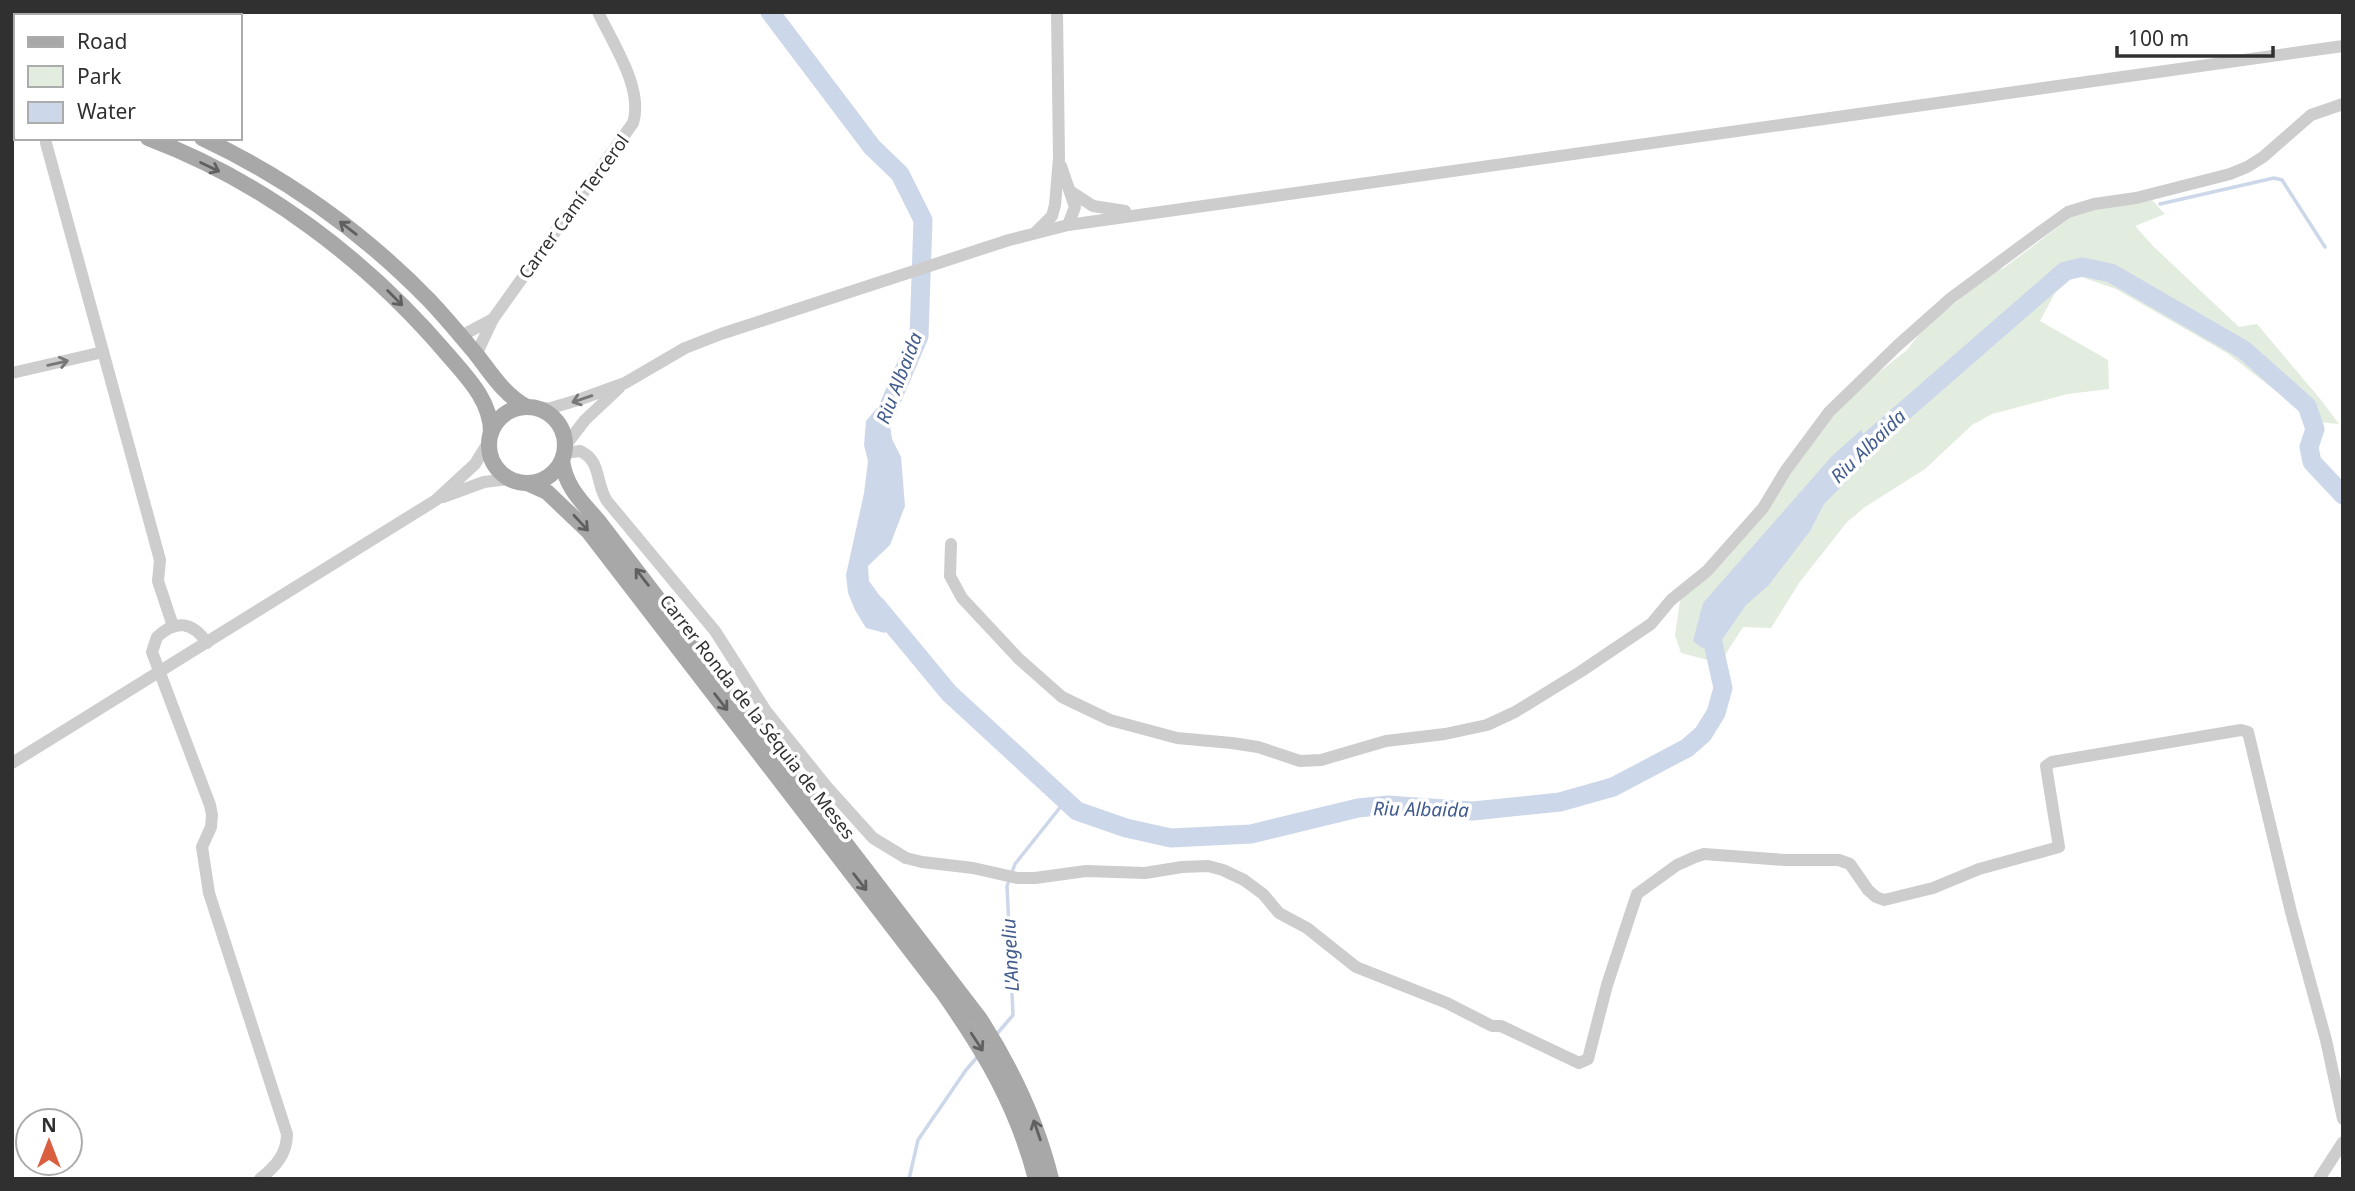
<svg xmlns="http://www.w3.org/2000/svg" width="2355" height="1191" viewBox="0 0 2355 1191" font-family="'Noto Sans',sans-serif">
	<rect width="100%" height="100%" fill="#fff"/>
	<path fill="#e2ecdf" d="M2152 200 2165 214 2135 226 2154 247 2239 327 2257 324 2321 400 2339 424 2307 421 2295 406 2227 353 2116 289 2076 275 2055 293 2040 321 2108 360 2109 389 2068 394 1992 414 1972 425 1925 469 1865 507 1847 522 1799 583 1771 628 1743 627 1720 663 1681 653 1675 635 1680 601 1822 428 1864 384 1907 350 1924 328 1995 271 2004 268 2071 217 2090 210Z"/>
	<g fill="#cdd7ea">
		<path d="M887 396 896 402 890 425 892 439 901 457 905 506 890 545 868 566 869 581 896 618 885 633 866 628 855 610 848 593 846 575 864 493 868 461 864 445 866 421Z"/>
		<path d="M1861 430 1874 454 1824 504 1810 531 1768 586 1746 605 1719 644 1702 648 1693 641 1703 603 1832 456Z"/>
	</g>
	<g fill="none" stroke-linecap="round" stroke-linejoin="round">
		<g stroke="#cdd7ea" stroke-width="3.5">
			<path d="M2160 204 2274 178 2282 180 2325 247"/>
			<path d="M996 1035 1013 1015 1007 886 1015 864 1066 800"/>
			<path d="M909 1179 918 1140 966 1070 979 1055"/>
		</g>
		<g stroke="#cdd7ea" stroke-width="19">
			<path d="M770 12 872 147 900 174 923 220 919 336 882 422"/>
			<path d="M1850 458 2065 271 2083 267 2111 273 2244 350 2307 406 2315 429 2309 447 2312 462 2343 495"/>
			<path d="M876 605 949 693 1077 811 1126 828 1171 838 1251 834 1358 808 1388 805 1473 811 1560 802 1613 787 1687 748 1703 734 1716 713 1723 688 1711 634 1715 621"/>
		</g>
		<g stroke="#cdcdcd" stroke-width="12">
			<path d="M22 16 28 12"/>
			<path d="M12 22V24"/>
			<path d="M12 51 16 61"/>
			<path d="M46 143 160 560 158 581 173 626"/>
			<path d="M1061 166 1075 207 1068 225"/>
			<path d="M1070 191 1093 206 1125 211"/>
			<path d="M1036 232 1052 216 1055 205 1059 158 1057 12"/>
			<path d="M461 336 493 319"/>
			<path d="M476 355 493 319 633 123C644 89 613 44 598 12"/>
			<path d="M12 373 103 352"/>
			<path d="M538 409 551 408 578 400 625 383 685 348 721 334 1009 240 1068 225 2343 46"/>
			<path d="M565 446 585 420 619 388"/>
			<path d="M564 453 580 451C602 461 595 483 607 501L715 631 766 711 827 787 873 838 906 858 922 862 973 868 1017 878H1035L1086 871 1145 873 1182 867 1208 866 1223 870 1244 880 1263 894 1279 913 1307 928 1356 967 1447 1003 1492 1026H1501L1579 1063 1588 1059 1607 985 1637 894 1677 865 1695 857 1704 854 1785 860H1839L1850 864 1868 890 1876 897 1884 900 1933 888 1979 869 2059 847 2046 766 2052 762 2241 730 2248 732 2291 912 2326 1040 2343 1119"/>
			<path d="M443 497 484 482 509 479"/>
			<path d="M951 544 950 576 962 598 1019 659 1062 697 1110 720 1177 738 1232 743 1258 747 1300 761 1321 760 1386 741 1445 734 1487 725 1515 712 1580 672 1651 624 1671 600 1707 571 1763 508 1786 470 1829 412 1897 346 1951 298 2032 238 2068 212 2094 204 2136 198 2230 174 2247 167 2263 157 2311 115 2343 104"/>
			<path d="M207 643C193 622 176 619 157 637L152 652 210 805 212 815 211 827 202 847 209 893 287 1134C287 1154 276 1166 260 1179"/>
			<path d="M12 763 436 500 475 464 488 443"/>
			<path d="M2319 1179 2343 1142"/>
		</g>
		<g stroke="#a8a8a8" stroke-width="16">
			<path d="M12 77 16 78"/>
			<path d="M12 99 16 100"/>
			<path d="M148 138C265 182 368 261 448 355 467 377 491 401 491 432"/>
			<path d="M202 138C287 178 365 234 430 301 446 318 461 336 476 354 491 373 504 395 527 407"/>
			<circle cx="527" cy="445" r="38"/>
			<path d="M562 460C565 487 583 503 600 523L980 1019C1012 1069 1037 1121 1051 1179"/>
			<path d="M527 483 547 492 589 532 942 991C985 1052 1017 1106 1036 1179"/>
		</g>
	</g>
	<defs><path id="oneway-shaft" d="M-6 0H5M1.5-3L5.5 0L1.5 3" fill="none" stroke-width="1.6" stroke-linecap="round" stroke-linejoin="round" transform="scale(1.75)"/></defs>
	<g stroke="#606060">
		<use href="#oneway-shaft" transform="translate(210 167) rotate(26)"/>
		<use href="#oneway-shaft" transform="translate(348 228) rotate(-142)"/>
		<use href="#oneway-shaft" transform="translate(395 298) rotate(45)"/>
		<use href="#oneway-shaft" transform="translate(581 523) rotate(47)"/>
		<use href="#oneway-shaft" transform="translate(642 577) rotate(-128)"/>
		<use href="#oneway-shaft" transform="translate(721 702) rotate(52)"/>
		<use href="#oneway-shaft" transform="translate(860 882) rotate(52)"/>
		<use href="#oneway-shaft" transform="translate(977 1042) rotate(57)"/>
		<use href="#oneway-shaft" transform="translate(1037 1130) rotate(-109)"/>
	</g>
	<g stroke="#777">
		<use href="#oneway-shaft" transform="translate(58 363) rotate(-13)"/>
		<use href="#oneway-shaft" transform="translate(582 399) rotate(161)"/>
	</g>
	<g text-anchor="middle" stroke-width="7" stroke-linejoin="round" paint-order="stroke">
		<g font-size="18" fill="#303030" stroke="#fff">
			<text transform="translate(574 207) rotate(-54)" y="6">Carrer Camí Tercerol</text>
			<text transform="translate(757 717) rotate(52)" y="6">Carrer Ronda de la Séquia de Meses</text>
		</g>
		<g font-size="19" font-style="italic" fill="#435c8d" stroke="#fff">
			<text transform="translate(899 378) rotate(-69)" y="7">Riu Albaida</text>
			<text transform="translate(1868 446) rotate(-44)" y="7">Riu Albaida</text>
			<text transform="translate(1421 809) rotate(1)" y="7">Riu Albaida</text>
			<text transform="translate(1010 955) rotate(-93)" y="7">L'Angeliu</text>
		</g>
	</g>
	<rect width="2355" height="1191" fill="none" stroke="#303030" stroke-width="28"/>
	<rect x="14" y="14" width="228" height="126" fill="#ffffff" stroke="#acacac" stroke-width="2"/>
	<rect x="28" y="37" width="35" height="10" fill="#a8a8a8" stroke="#acacac" stroke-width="2"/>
	<text x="77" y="49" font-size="21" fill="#303030">Road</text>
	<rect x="28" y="66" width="35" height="21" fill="#e2ecdf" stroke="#acacac" stroke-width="2"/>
	<text x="77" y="84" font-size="21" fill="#303030">Park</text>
	<rect x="28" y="102" width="35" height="21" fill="#cdd7ea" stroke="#acacac" stroke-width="2"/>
	<text x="77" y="119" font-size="21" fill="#303030">Water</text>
	<g transform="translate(49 1142)"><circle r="33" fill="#ffffff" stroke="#acacac" stroke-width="2"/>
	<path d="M0-5L12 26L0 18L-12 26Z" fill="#da5f3f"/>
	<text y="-10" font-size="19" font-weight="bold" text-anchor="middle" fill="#303030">N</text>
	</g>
	<path d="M2117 46v10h156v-10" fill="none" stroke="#303030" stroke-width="3.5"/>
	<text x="2128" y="46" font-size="21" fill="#303030" stroke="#ffffff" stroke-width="5" paint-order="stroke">100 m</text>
</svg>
